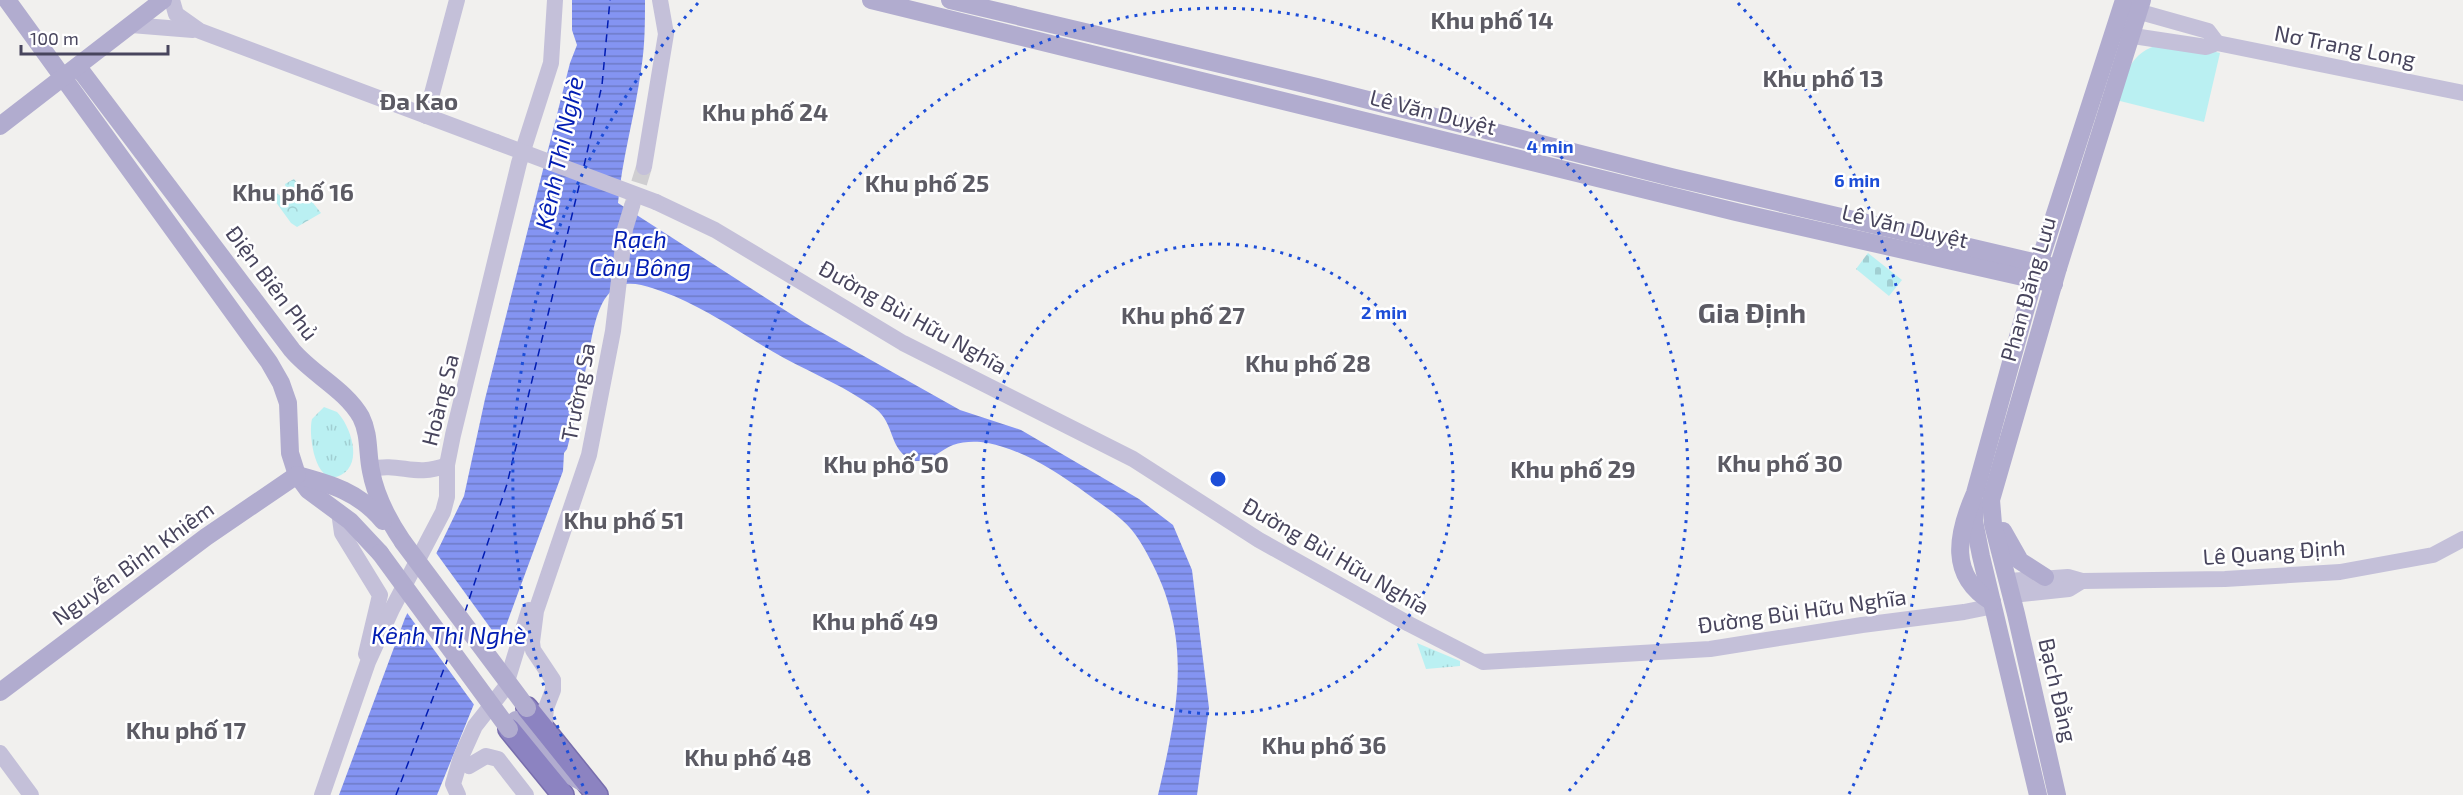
<svg xmlns="http://www.w3.org/2000/svg" width="2463" height="795" viewBox="0 0 2463 795" font-family="'Exo 2',sans-serif">
	<defs>
		<pattern id="grass-tufts" width="24" height="20" patternUnits="userSpaceOnUse" patternTransform="scale(1.5)"><rect width="24" height="20" fill="#baf0f2"/><path d="M3 7l-1-3M5 7V3M7 7l1-3M15 17l-1-3M17 17v-4M19 17l1-3" fill="none" stroke="#a1cfd2"/></pattern>
		<pattern id="forest-crowns" width="20" height="18" patternUnits="userSpaceOnUse" patternTransform="scale(1.5)"><rect width="20" height="18" fill="#baf0f2"/><path d="M2 6a3 3 0 1 1 6 0M12 15a3 3 0 1 1 6 0" fill="none" stroke="#a1cfd2"/></pattern>
		<pattern id="cemetery-stones" width="16" height="16" patternUnits="userSpaceOnUse" patternTransform="scale(1.5)"><rect width="16" height="16" fill="#baf0f2"/><path d="M2 7V4a2 2 0 0 1 4 0v3zM10 15v-3a2 2 0 0 1 4 0v3z" fill="#a1cfd2"/></pattern>
		<pattern id="water-rules" width="6" height="5" patternUnits="userSpaceOnUse" patternTransform="scale(1.5)"><rect width="6" height="5" fill="#8494f2"/><path d="M0 2.5h6" fill="none" stroke="#6e7bc7"/></pattern>
	</defs>
	<rect width="100%" height="100%" fill="#f1f0ee"/>
	<g fill="url(#grass-tufts)">
		<path d="M324 407 337 412C350 425 364 463 341 475 315 489 308 434 312 419Z"/>
		<path d="M1417 643 1460 661V666L1426 669Z"/>
	</g>
	<path fill="url(#forest-crowns)" d="M294 179 321 213 297 227 291 223 270 194 275 192 289 202 285 184Z"/>
	<path fill="url(#cemetery-stones)" d="M1868 253 1902 280 1889 296 1856 269Z"/>
	<path fill="#baf0f2" d="M2176 42 2220 53 2204 122 2116 100C2128 65 2135 45 2176 42Z"/>
	<path fill="url(#water-rules)" d="M572 0H645C645 23 645 47 641 70 635 115 622 158 618 203L805 323 960 410 1021 430 1139 499 1173 525 1192 570 1209 708 1197 795H1158C1177 713 1193 644 1153 565 1145 549 1136 532 1122 520 1111 510 1098 502 1086 493 1057 472 1023 450 988 443 977 441 964 441 953 445 938 451 924 468 908 458 889 446 894 423 876 409 848 388 814 374 784 358 748 338 712 312 674 296 661 291 640 282 626 284 588 290 593 363 579 393L580 398 567 449 564 453 563 471 507 623 437 795H339L405 618 464 496 485 399 570 63 577 45 572 30Z"/>
	<path fill="#f1f0ee" d="M434 550 502 644 475 706 405 610Z"/>
	<g fill="none" stroke-linecap="round" stroke-linejoin="round">
		<g stroke="#021db3" stroke-width="1.5" stroke-dasharray="8 6" stroke-linecap="butt">
			<path d="M584 166 602 85 610 0"/>
			<path d="M465 612 507 484 580 182"/>
			<path d="M455 640 459 630"/>
			<path d="M396 795 448 658"/>
		</g>
		<path stroke="#cfced1" stroke-width="16" stroke-dasharray="16 8" stroke-linecap="butt" d="M632 206 644 167"/>
		<defs>
			<g id="highway">
				<path d="M527 708 597 795"/>
				<path d="M509 729 563 795"/>
			</g>
		</defs>
		<use href="#highway" stroke="#786ead" stroke-width="24"/>
		<g stroke="#c4c0d9" stroke-width="16">
			<path d="M172 0 176 14 200 31 496 142"/>
			<path d="M2126 8 2208 31 2217 43"/>
			<path d="M131 25 193 30"/>
			<path d="M2120 34 2206 47 2217 43 2463 93"/>
			<path d="M426 116 457 0"/>
			<path d="M644 167 666 34 660 0"/>
			<path d="M656 202 715 230 903 343 1133 459 1259 540 1409 624 1483 662 1710 649 1862 625 1964 612 1984 608 1992 602"/>
			<path d="M370 469C402 462 414 478 447 465"/>
			<path d="M339 512 342 533 380 595 366 654"/>
			<path d="M2008 581 2068 577 2082 581 2225 579 2340 572 2433 555 2463 539"/>
			<path d="M2012 595 2069 589 2082 581"/>
			<path d="M544 730 546 708 553 690V680L533 650 532 642 536 611 589 455 613 331 625 229 632 206"/>
			<path d="M0 753 31 795"/>
			<path d="M464 762 469 766 486 756 498 759 526 795"/>
			<path d="M322 795 368 662 392 609 443 512 447 497V465L453 435 519 163 551 63 555 0"/>
			<path d="M458 795 453 784 461 757 475 726 505 688 529 610"/>
		</g>
		<g stroke="#b1accf" stroke-width="18">
			<path d="M7 0 269 362 281 383 288 403 290 453 297 475 308 490 350 521 380 553"/>
			<path d="M871 0 1736 212 2054 284"/>
			<path d="M950 0 1317 87 1671 177 2058 268"/>
			<path d="M78 67 292 350C313 375 345 389 361 417 370 435 367 453 371 471 376 498 388 520 403 542"/>
			<path d="M0 126 163 0"/>
			<path d="M297 475C331 484 359 492 383 521"/>
			<path d="M1975 504 1974 521 1981 556 2038 795"/>
			<path d="M2003 531 2020 561 2045 577"/>
			<path d="M1992 602C1948 576 1957 534 1975 493L2034 279 2124 0"/>
			<path d="M0 692 206 537 297 475"/>
			<path d="M516 720 555 767 589 786"/>
			<path d="M2057 795 2016 614 1993 524 1991 500 2058 268 2142 0"/>
		</g>
		<use href="#highway" stroke="#8c83c1" stroke-width="21"/>
		<path stroke="#c4c0d9" stroke-width="16" d="M496 142 656 202"/>
		<g stroke="#b1accf" stroke-width="18">
			<path d="M403 542 527 708"/>
			<path d="M380 553 509 729"/>
		</g>
	</g>
	<g fill="none" stroke="#1d4ed8" stroke-width="3" stroke-dasharray="3 6">
		<circle cx="1218" cy="479" r="235"/>
		<path d="M869 793A470 470 0 1 1 1567 793"/>
		<path d="M587 794A705 705 0 0 1 698 3M1738 3A705 705 0 0 1 1849 794"/>
	</g>
	<g text-anchor="middle" stroke-width="5" stroke-linejoin="round" paint-order="stroke">
		<g font-size="22" fill="#48455d" stroke="#fff">
			<text transform="translate(2345 46) rotate(11)" y="8">Nơ Trang Long</text>
			<text transform="translate(1433 112) rotate(14)" y="8">Lê Văn Duyệt</text>
			<text transform="translate(1905 226) rotate(13)" y="8">Lê Văn Duyệt</text>
			<text transform="translate(272 283) rotate(53)" y="8">Ðiện Biên Phủ</text>
			<text transform="translate(2028 289) rotate(-74)" y="8">Phan Đăng Lưu</text>
			<text transform="translate(913 317) rotate(29)" y="8">Đường Bùi Hữu Nghĩa</text>
			<text transform="translate(578 392) rotate(-79)" y="8">Trường Sa</text>
			<text transform="translate(440 400) rotate(-76)" y="8">Hoàng Sa</text>
			<text transform="translate(2274 552) rotate(-4)" y="8">Lê Quang Định</text>
			<text transform="translate(1336 556) rotate(30)" y="8">Đường Bùi Hữu Nghĩa</text>
			<text transform="translate(133 563) rotate(-36)" y="8">Nguyễn Bỉnh Khiêm</text>
			<text transform="translate(1802 611) rotate(-8)" y="8">Đường Bùi Hữu Nghĩa</text>
			<text transform="translate(2058 690) rotate(77)" y="8">Bạch Đằng</text>
		</g>
		<g font-size="24" font-weight="bold" fill="#5c5b64" stroke="#fff">
			<text x="1492" y="29">Khu phố 14</text>
			<text x="1823" y="87">Khu phố 13</text>
			<text x="419" y="110">Đa Kao</text>
			<text x="765" y="121">Khu phố 24</text>
			<text x="927" y="192">Khu phố 25</text>
			<text x="293" y="201">Khu phố 16</text>
			<text x="1183" y="324">Khu phố 27</text>
			<text x="1308" y="372">Khu phố 28</text>
			<text x="1780" y="472">Khu phố 30</text>
			<text x="886" y="473">Khu phố 50</text>
			<text x="1573" y="478">Khu phố 29</text>
			<text x="624" y="529">Khu phố 51</text>
			<text x="875" y="630">Khu phố 49</text>
			<text x="186" y="739">Khu phố 17</text>
			<text x="1324" y="754">Khu phố 36</text>
			<text x="748" y="766">Khu phố 48</text>
		</g>
		<g font-size="24" font-style="italic" fill="#021db3" stroke="#fff">
			<text transform="translate(560 153) rotate(-78)" y="8">Kênh Thị Nghè</text>
			<text x="640" y="248">Rạch<tspan x="640" dy="28">Cầu Bông</tspan></text>
			<text x="449" y="644">Kênh Thị Nghè</text>
		</g>
		<g font-size="28" font-weight="bold" fill="#5c5b64" stroke="#fff">
			<text x="1752" y="323">Gia Định</text>
		</g>
	</g>
	<circle cx="1218" cy="479" r="9" fill="#1d4ed8" stroke="#fff" stroke-width="3"/>
	<g font-size="18" text-anchor="middle" font-weight="bold" fill="#1d4ed8" stroke="#fff" stroke-width="5" stroke-linejoin="round" paint-order="stroke">
		<text x="1550" y="153">4 min</text>
		<text x="1857" y="187">6 min</text>
		<text x="1384" y="319">2 min</text>
	</g>
	<path d="M21 45v9h147v-9" fill="none" stroke="#48455d" stroke-width="3"/>
	<text x="30" y="45" font-size="18" fill="#48455d" stroke="#ffffff" stroke-width="4.5" paint-order="stroke">100 m</text>
</svg>
